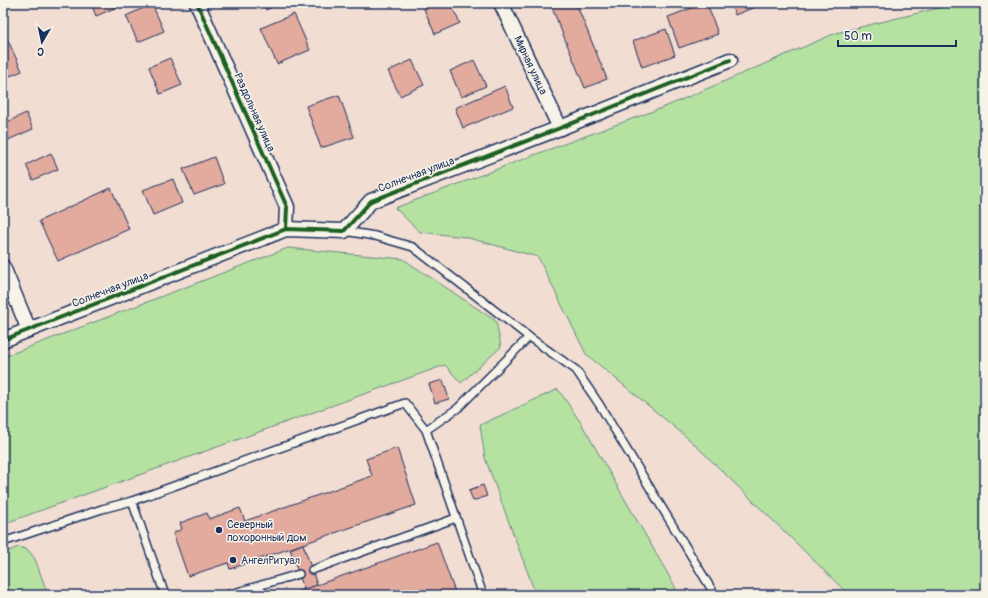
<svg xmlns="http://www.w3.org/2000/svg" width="988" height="598" viewBox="0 0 988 598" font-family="Pangolin,sans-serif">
	<rect width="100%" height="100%" fill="#f1ddd2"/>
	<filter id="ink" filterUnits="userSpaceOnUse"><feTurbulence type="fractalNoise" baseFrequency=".025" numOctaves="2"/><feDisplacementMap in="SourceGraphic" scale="8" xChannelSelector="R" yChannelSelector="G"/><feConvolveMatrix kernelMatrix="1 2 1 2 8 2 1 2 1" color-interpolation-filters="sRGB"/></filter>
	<g filter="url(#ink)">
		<g fill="#b5e2a1" stroke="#688880">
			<path d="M959 3H969L985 6V595H849L789 536 690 440 586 354 538 257 465 237 420 232 395 208 534 155 667 106 836 33Z"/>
			<path d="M288 248 403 259 496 321 501 347 461 383 445 365 3 524V357Z"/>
			<path d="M558 389 581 423 673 583 679 595H536L485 458 480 425Z"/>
			<path d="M19 547 28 550 35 559 48 595H3V553Z"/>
		</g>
		<g fill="#e3aa9e" stroke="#1b2f5e">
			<path d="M91 3H115L117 7 96 16Z"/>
			<path d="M263 3H281L266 10Z"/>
			<path d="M436 3H450L460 23 435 34 424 9Z"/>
			<path d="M550 3H576L607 79 585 88Z"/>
			<path d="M705 3H707L718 34 679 48 668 17Z"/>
			<path d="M730 3H765L735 15Z"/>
			<path d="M152 4 164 31 138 42 126 16Z"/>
			<path d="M294 14 310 50 277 64 261 28Z"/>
			<path d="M666 29 675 55 642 67 633 41Z"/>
			<path d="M5 34 22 71 3 79V35Z"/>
			<path d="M170 58 182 85 160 94 149 67Z"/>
			<path d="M412 60 424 85 400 96 388 71Z"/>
			<path d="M474 60 486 86 461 97 450 71Z"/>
			<path d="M505 86 513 107 463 128 455 108Z"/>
			<path d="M339 95 354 137 321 148 306 106Z"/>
			<path d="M26 113 33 129 8 140 3 129V124Z"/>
			<path d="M51 153 58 169 33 180 26 165Z"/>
			<path d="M214 157 224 184 194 195 183 169Z"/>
			<path d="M173 179 182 203 153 215 143 190Z"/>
			<path d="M111 188 129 229 58 261 39 221Z"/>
			<path d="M443 380 449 399 435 403 429 384Z"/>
			<path d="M397 448 416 505 230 569 228 563 188 576 173 533 182 529 180 523 207 513 209 519 240 508 245 521 372 476 366 459Z"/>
			<path d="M483 485 487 496 473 501 469 490Z"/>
			<path d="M437 542 456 595H288L317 585Z"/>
			<path d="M303 544 317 585 304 589 290 549Z"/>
		</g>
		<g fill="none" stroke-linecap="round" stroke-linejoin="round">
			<defs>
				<g id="lane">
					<path d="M344 231 375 236 413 247 529 337 576 370 599 404 715 595"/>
					<path d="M426 430 458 408 529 337"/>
					<path d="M132 501 165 595"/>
					<path d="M3 542 102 509 132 501 405 403 426 430 483 595"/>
					<path d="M312 570 456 518"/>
					<path d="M227 595 299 574"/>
				</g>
				<g id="street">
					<path d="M197 3 287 207 286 229"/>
					<path d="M501 3 560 128"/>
					<path d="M3 267 29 330"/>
					<path d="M3 340 286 229 344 231 371 201 560 128 730 60"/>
				</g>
			</defs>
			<use href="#lane" stroke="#1b2f5e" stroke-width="10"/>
			<use href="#street" stroke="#1b2f5e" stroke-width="17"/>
			<use href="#lane" stroke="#f7f3e8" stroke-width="7"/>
			<use href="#street" stroke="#f7f3e8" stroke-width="14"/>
			<defs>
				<g id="cycleway">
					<path d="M197 3 287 207 286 229"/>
					<path d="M3 340 286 229 344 231 371 201 560 128 730 60"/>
				</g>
			</defs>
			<use href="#cycleway" stroke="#f7f3e8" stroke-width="6"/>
			<use href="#cycleway" stroke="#1b5e20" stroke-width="4"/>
		</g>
	</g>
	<g fill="#1b2f5e" stroke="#f7f3e8" stroke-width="1.5">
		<circle cx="219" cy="530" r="4"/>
		<circle cx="233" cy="560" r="4"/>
	</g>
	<g text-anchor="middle" stroke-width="3" stroke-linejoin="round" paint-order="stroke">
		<g font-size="11" fill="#1b2f5e" stroke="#f7f3e8">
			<text transform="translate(531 65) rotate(65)" y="4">Мирная улица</text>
			<text transform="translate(255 112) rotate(66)" y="4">Раздольная улица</text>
			<text transform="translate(416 174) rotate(-21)" y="4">Солнечная улица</text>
			<text transform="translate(110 289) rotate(-21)" y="4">Солнечная улица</text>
		</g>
		<g font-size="11" fill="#1b2f5e" stroke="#f7f3e8" text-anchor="start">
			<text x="227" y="528">Северный<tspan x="227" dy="13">похоронный дом</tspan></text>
			<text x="241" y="564">АнгелРитуал</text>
		</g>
	</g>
	<rect width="988" height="598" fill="none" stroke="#f7f3e8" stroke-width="16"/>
	<rect x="8" y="8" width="972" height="582" fill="none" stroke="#1b2f5e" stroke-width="1.5" filter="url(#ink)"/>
	<g transform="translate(42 42) rotate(189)" stroke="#f7f3e8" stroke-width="3" paint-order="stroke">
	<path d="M0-3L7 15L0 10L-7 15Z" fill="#1b2f5e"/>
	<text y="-6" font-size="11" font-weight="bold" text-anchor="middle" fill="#1b2f5e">С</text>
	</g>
	<path d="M838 40v6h118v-6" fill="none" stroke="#1b2f5e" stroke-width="2"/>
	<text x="844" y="40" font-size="12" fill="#1b2f5e" stroke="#f7f3e8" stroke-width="3" paint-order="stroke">50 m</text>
</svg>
